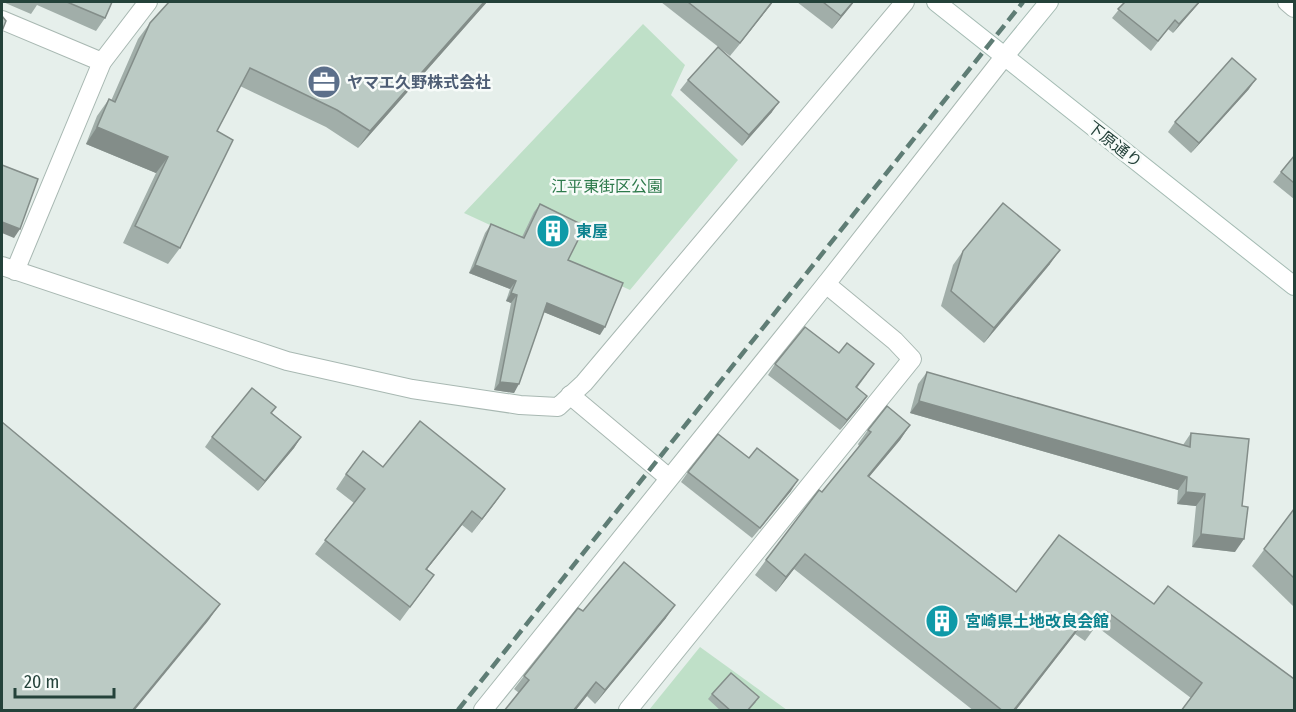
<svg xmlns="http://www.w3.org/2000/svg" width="1296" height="712" viewBox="0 0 1296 712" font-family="'Fira Sans Condensed','Noto Sans JP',sans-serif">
	<rect width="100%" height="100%" fill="#e6efeb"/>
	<g fill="#bfe0c8">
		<path d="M643 24 685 65 671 95 738 160 630 290 464 213Z"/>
		<path d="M700 647 787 710H649Z"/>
	</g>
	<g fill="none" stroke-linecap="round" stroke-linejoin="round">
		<defs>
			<g id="street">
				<path d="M1287 2 1294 8"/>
				<path d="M2 20 102 62"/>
				<path d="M2 266 287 361 412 389 520 405 558 407 584 383 905 2"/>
				<path d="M15 271 102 62 148 2"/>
				<path d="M570 395 669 478"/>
				<path d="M483 710 826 284 1004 57"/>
				<path d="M628 710 912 359 895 341 826 284"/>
			</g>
			<g id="secondary">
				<path d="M936 2 1294 286"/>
				<path d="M1004 57 1049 2"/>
			</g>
		</defs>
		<use href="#street" stroke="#a8b8b2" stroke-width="20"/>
		<use href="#secondary" stroke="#a4bbb3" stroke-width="20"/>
		<use href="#street" stroke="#fff" stroke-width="18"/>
		<use href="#secondary" stroke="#fff" stroke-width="18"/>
		<path stroke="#5f7d75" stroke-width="4.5" stroke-dasharray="12 6" stroke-linecap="butt" d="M458 710 1023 2"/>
	</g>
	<g fill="#a1aea9">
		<path d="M3 2H112L105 18 96 31 37 5 31 14Z"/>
		<path d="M169 2H487L358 148 326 127 240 86 217 131 180 248 168 264 123 243 156 173 86 144 97 116 109 99 111 101 138 39 150 23Z"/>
		<path d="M661 2H773L730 56Z"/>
		<path d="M797 2H854L832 29Z"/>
		<path d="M1125 2H1200L1173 33 1168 29 1151 51 1112 18Z"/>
		<path d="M688 80 772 112 742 146 680 90Z"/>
		<path d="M1249 89 1191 153 1168 132 1175 122Z"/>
		<path d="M1294 156V199L1273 182Z"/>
		<path d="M540 204 568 260 600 335 544 312 514 393 494 390 511 303 506 301 510 289 469 273 485 233 491 224 522 237 534 212Z"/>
		<path d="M963 251 1050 264 984 343 941 306 953 265Z"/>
		<path d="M775 364 867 374 857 388 860 406 840 430 768 375Z"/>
		<path d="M927 372 1183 445 1191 433 1235 552 1192 547 1196 506 1177 504 1178 490 910 413 918 384Z"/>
		<path d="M272 413 301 437 294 448 258 491 205 447 212 437Z"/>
		<path d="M910 425 900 440 869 477 1016 592 1154 604 1294 679 1191 698 1096 626 1085 641 1075 634 1015 711H974L794 569 776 592 755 575 766 560 859 446 858 444 868 430Z"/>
		<path d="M383 467 505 489 472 533 462 525 427 569 434 575 400 621 315 554 354 503 336 489 346 474Z"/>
		<path d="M688 472 791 491 752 538 681 482Z"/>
		<path d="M1294 509V607L1252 566Z"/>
		<path d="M583 611 666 618 595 704 587 696 575 711H504L519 693 514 689 524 676Z"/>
		<path d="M712 694 756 702 748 711H721L708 699Z"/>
	</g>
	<g fill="#838d89">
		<path d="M484 2H487L358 148 370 131Z"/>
		<path d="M772 2H773L730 56 740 43Z"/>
		<path d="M853 2H854L832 29 841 16Z"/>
		<path d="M1199 2H1200L1173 33 1179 24Z"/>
		<path d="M1256 79 1249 89 1191 153 1199 143Z"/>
		<path d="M779 102 772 112 742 146 749 135Z"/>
		<path d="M97 127 168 157 156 173 86 144Z"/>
		<path d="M2 222 20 229 14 238 2 233Z"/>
		<path d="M1060 250 1050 264 984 343 994 328Z"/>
		<path d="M475 265 516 281 510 289 469 273Z"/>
		<path d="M511 293 517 295 511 303 506 301Z"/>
		<path d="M547 303 605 327 600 335 541 311Z"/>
		<path d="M500 382 519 384 514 393 494 390Z"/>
		<path d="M867 396 860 406 840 430 847 420Z"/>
		<path d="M919 401 1187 477 1178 490 910 413Z"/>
		<path d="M910 425 900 440 858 490 868 476Z"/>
		<path d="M301 437 294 448 258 491 265 481Z"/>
		<path d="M798 480 791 491 752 538 760 528Z"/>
		<path d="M505 489 495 503 472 533 482 519Z"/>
		<path d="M1186 492 1205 494 1196 506 1177 504Z"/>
		<path d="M472 511 462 525 416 583 426 569Z"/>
		<path d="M1201 534 1244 539 1235 552 1192 547Z"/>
		<path d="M805 554 794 569 776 592 786 577Z"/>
		<path d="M220 604 208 621 134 711H132Z"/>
		<path d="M675 605 666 618 595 704 605 690Z"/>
		<path d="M1085 619 1075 634 1015 711H1013Z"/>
		<path d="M596 682 587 696 575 711H573Z"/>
	</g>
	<g fill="#bbcac4" stroke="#838d89" stroke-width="1.5">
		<path d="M67 2H112L105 18Z"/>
		<path d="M169 2H484L370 131 337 110 250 68 217 131 233 140 180 248 135 226 168 157 97 127 109 99 115 102 150 23Z"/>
		<path d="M688 2H772L740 43Z"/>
		<path d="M823 2H853L841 16Z"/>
		<path d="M1125 2H1199L1179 24 1175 20 1158 41 1118 9Z"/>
		<path d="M2 16 6 21 2 31Z"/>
		<path d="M718 47 779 102 749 135 688 80Z"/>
		<path d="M1232 58 1256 79 1199 143 1175 122Z"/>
		<path d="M1294 156V183L1281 172Z"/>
		<path d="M2 165 38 179 20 229 2 222Z"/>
		<path d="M1003 203 1060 250 994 328 951 291 963 251Z"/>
		<path d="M540 204 585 226 568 260 623 283 605 327 547 303 519 384 500 382 517 295 511 293 516 281 475 265 491 224 524 238Z"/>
		<path d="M805 327 839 353 847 343 874 364 856 387 867 396 847 420 775 364Z"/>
		<path d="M927 372 1190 447 1191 433 1249 439 1242 506 1248 507 1244 539 1201 534 1205 494 1186 492 1187 477 919 401Z"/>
		<path d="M252 388 276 407 271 413 301 437 265 481 212 437Z"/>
		<path d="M887 406 910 425 868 476 1016 592 1059 535 1154 604 1168 586 1294 679V711H1181L1202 683 1106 611 1095 626 1085 619 1013 711H1003L805 554 786 577 766 560 819 490 822 492 871 432 868 430Z"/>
		<path d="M420 421 505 489 482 519 472 511 426 569 434 575 410 607 325 540 365 489 346 474 363 451 383 467Z"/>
		<path d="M2 422 220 604 132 711H2Z"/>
		<path d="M718 434 749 458 757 448 798 480 760 528 688 472Z"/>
		<path d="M1294 509V578L1264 549Z"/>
		<path d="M624 562 675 605 605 690 596 682 573 711H504L529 680 524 676 578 608 583 611Z"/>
		<path d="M731 673 759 697 747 711H731L712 694Z"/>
	</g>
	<defs>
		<symbol id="office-disc" viewBox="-11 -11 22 22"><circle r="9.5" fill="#5c6f8a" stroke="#f7fbf9"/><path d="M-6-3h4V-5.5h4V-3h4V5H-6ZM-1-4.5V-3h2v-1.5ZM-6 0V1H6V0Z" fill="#fff"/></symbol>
		<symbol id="building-disc" viewBox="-11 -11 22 22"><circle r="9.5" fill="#0f9aa8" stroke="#f7fbf9"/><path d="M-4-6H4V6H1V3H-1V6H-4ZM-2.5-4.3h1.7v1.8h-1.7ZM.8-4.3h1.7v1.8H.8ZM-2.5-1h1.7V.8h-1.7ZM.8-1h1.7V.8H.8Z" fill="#fff"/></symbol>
	</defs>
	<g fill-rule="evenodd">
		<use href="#office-disc" x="305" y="63" width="38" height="38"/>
		<use href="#building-disc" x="534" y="212" width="38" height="38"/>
		<use href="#building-disc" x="923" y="602" width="38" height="38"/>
	</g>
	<g text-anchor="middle" stroke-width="5" stroke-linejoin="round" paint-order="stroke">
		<g font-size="16" font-weight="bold" fill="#4e5e75" stroke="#f7fbf9" text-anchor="start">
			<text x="347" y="88">ヤマエ久野株式会社</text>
		</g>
		<g font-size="16" fill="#24423a" stroke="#f7fbf9">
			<text transform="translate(1115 144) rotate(38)" y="6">下原通り</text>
		</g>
		<g font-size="16" fill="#2d7a4b" stroke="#f7fbf9">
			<text x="607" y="192">江平東街区公園</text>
		</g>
		<g font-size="16" font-weight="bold" fill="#0d838f" stroke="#f7fbf9" text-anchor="start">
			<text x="576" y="237">東屋</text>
			<text x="965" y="627">宮崎県土地改良会館</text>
		</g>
	</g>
	<rect width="1296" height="712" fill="none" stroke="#24423a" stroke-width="6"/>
	<path d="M15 688v9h99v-9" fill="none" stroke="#24423a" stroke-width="3"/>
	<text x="24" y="688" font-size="18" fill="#24423a" stroke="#f7fbf9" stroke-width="4.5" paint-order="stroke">20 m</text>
</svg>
